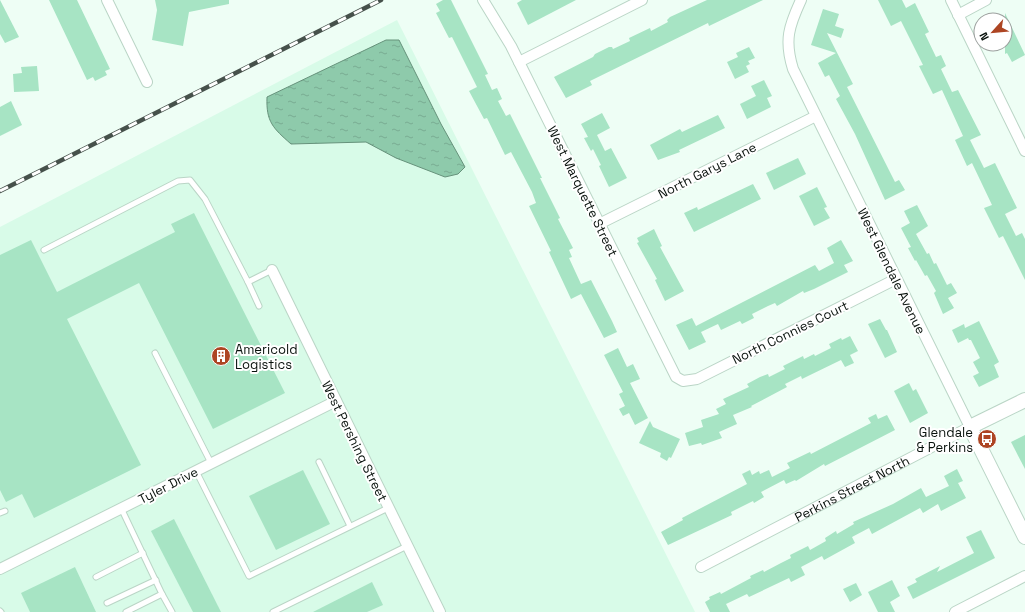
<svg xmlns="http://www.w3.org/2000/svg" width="1025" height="612" viewBox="0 0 1025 612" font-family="'Space Grotesk',sans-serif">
	<defs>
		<pattern id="water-ripples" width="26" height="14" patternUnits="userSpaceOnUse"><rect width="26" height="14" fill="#8ecaab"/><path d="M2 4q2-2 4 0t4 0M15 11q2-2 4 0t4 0" fill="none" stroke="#79ac92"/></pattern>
	</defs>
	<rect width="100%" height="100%" fill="#eefef5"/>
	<path fill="#d8fbe8" d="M397 20 695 612H0V227Z"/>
	<path fill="url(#water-ripples)" stroke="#66927b" d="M386 40H399L441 124 465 167 458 174 445 177 396 158 366 142 291 144C273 128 266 122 267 97Z"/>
	<g fill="#a7e4c4">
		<path d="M0 0 19 37 5 43 0 34Z"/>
		<path d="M49 0H77L110 69 105 71 107 75 95 81 93 77 87 80Z"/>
		<path d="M155 0H229V4L189 12 183 46 152 40 157 10Z"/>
		<path d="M443 0H451L488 74 485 75 492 90 497 88 502 99 498 101 506 116 510 114 542 178H540L560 218 558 219 573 248 569 250 572 257 569 258 581 284 591 280 612 321 617 332 604 338 581 294 571 299 549 252 551 251 529 206 536 203 532 192 511 152 505 155 487 118 484 119 469 91 477 87 452 37 449 38 436 13 440 11 436 4Z"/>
		<path d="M522 0H576L528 25 517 3Z"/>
		<path d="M707 0H763L709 26 708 23 590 81 592 85 566 98 554 77 593 57 595 54 609 47H612L613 49 630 41 629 38 650 28 651 31 668 22 667 20 670 17Z"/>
		<path d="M878 0H902L906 8 915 3 929 32 925 34 936 57 941 55 946 66 941 69 952 92 958 90 981 135 970 140 984 168 995 163 1017 208 1005 214 1016 236 1022 233 1025 239V280L1003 236 999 238 984 208 992 205 972 163 967 166 955 140 963 136 942 90 933 94 919 66 923 65 901 21 891 26Z"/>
		<path d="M823 9 839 14 835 26 844 29 841 38 827 33 853 84 847 87 895 182 899 180 905 190 885 200 855 134 836 99 840 96 829 75 825 77 818 63 836 53 811 45Z"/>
		<path d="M1005 13 1025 55 1012 62 1007 53 1005 54Z"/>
		<path d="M749 47 755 58 748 61 750 64 746 66 749 72 735 79 727 62 738 57 736 53Z"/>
		<path d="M37 66 39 91 14 92 13 74 22 73 21 67Z"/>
		<path d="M764 80 772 96 767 98 771 107 747 119 740 104 756 96 751 86Z"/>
		<path d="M11 101 22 125 0 136V107Z"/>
		<path d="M602 113 610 128 597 135 605 151 611 148 627 178 609 187 599 166 601 165 593 149 591 151 584 138 588 137 581 124Z"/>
		<path d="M718 115 725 128 679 150 680 152 658 160 650 145 680 129 682 132Z"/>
		<path d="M798 158 806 174 774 190 766 173Z"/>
		<path d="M753 184 761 199 694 232 684 213 697 207 698 210Z"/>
		<path d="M817 187 827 207 824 208 830 218 814 226 799 196Z"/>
		<path d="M917 205 928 226 916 234 927 254 929 253 934 264 936 263 947 285 951 283 957 293 948 298 954 308 943 314 934 293 936 291 927 275 925 276 916 260 915 261 908 248 911 247 901 228 910 223 904 211Z"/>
		<path d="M194 213 285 393 213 429 139 283 67 319 141 465 34 518 22 494 6 502 0 490V255L31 240 57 292 175 232 171 224Z"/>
		<path d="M654 229 662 246 660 247 684 291 665 301 655 280 657 279 637 243 639 242 637 238Z"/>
		<path d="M841 240 853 261 844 265 848 272 814 289 804 293 803 291 777 306 775 303 768 306 752 314 754 318 742 324 740 321 721 330 718 324 701 332 706 342 689 350 676 325 692 318 696 326 815 265 819 271 834 263 827 248Z"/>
		<path d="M880 319 886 330H887L897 352 885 358 868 324Z"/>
		<path d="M979 321 999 362 994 365 999 377 979 387 973 376 979 373 973 362 980 358 971 340H969L968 338 958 343 952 330 964 324 965 328Z"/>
		<path d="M850 336 858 351 850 355 854 363 845 367 841 360 806 377 802 379 801 376 785 384 787 387 751 406 752 407 733 415 737 424 719 432 722 438 702 445 701 443 689 446 685 433 703 427 701 420 719 414 716 409 726 404 723 399 749 387 747 384 760 377 768 374 769 377 785 369 783 366 803 356 804 359 814 354 815 356 831 348 829 344 841 338 842 340Z"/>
		<path d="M618 348 627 367 633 364 640 379 630 383 648 418 635 425 629 413 623 416 619 409 625 406 619 394 623 392 604 355Z"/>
		<path d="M909 383 913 391 916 389 928 413 910 423 894 391Z"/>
		<path d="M876 414 878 419 887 415 895 430 825 466 824 464 796 481 795 480 786 484 784 480 761 492 764 497 754 503 753 501 731 512 732 515 668 545 661 532 683 520 682 518 747 484 742 474 750 470 752 475 759 471 760 474 769 470 772 477 790 468 787 463 810 452 811 454 871 423 868 418Z"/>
		<path d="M650 421 653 427 680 439 671 458 669 457 667 461 660 457 661 453 639 443Z"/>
		<path d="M1025 435V469L1011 442Z"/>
		<path d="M957 469 963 481 958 483 966 498 941 511 938 504 923 513 920 508 872 534 869 528 852 537 855 543 824 560 822 556 801 567 805 575 791 582 789 578 749 597 747 594 726 604 730 612H710L705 602 710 599 709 597 720 592 721 594 751 578 750 576 763 570 764 572 781 563 791 558 790 555 808 546 810 550 826 541 825 538 836 531 837 534 854 524 853 522 893 504 921 488 926 497 949 486 944 476Z"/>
		<path d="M303 470 330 524 276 550 249 496Z"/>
		<path d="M174 519 221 612H193L151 531Z"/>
		<path d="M981 530 995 558 913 599 907 587 917 582 915 579 940 566 937 572 974 553 966 537Z"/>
		<path d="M75 567 96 612H30L21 593Z"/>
		<path d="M892 580 900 596 890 602 895 612H878L868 592Z"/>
		<path d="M372 582 383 605 367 612H313Z"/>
		<path d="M856 583 862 595 850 602 843 589Z"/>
	</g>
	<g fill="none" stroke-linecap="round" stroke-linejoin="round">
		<defs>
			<g id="lane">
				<path d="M44 250 178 181 190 180 205 199 248 282 272 270"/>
				<path d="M248 282 259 306"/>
				<path d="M155 353 211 463"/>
				<path d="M319 462 350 526"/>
				<path d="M196 471 249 576 388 508"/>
				<path d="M121 508 162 594 126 612"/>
				<path d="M0 513 5 511"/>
				<path d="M96 577 143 553"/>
				<path d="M162 594 172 612"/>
				<path d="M107 603 156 580"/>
				<path d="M0 611 1 612"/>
				<path d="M273 612 407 546"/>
			</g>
			<g id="street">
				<path d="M107 0 147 82"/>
				<path d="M483 0 511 46 676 377 683 381 697 379 896 279"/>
				<path d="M951 0 1025 151"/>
				<path d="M958 15 986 0"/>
				<path d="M519 62 642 0"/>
				<path d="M599 224 816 116"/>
				<path d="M272 270 440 612"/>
				<path id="s1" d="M701 567 970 427 793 69C784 40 789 26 801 0"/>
				<path d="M0 569 336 401"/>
				<path d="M955 612 1025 576"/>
			</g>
			<path id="secondary" d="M1025 400 970 427 1025 537"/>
		</defs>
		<use href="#lane" stroke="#bad5c6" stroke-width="7"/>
		<use href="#street" stroke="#bad5c6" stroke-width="12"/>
		<use href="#secondary" stroke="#bad5c6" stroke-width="16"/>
		<use href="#lane" stroke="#fff" stroke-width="5"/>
		<use href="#street" stroke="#fff" stroke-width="10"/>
		<use href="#secondary" stroke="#fff" stroke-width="14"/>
		<defs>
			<path id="rail" d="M0 191 381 0"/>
		</defs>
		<use href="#rail" stroke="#46514b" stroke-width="4.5"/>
		<use href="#rail" stroke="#fff" stroke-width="3" stroke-dasharray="9" stroke-linecap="butt"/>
	</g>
	<defs>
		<symbol id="building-disc" viewBox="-11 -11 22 22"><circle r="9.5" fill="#ad4523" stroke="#fff"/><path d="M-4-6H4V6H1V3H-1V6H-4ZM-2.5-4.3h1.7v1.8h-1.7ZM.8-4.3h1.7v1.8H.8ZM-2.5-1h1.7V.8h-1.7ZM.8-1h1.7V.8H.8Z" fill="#fff"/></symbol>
		<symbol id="bus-disc" viewBox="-11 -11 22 22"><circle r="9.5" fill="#ad4523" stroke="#fff"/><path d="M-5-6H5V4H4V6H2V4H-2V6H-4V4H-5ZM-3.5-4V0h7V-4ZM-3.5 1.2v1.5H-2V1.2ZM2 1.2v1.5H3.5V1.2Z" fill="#fff"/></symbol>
	</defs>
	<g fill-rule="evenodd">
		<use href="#building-disc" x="210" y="345" width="22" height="22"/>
		<use href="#bus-disc" x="976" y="428" width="22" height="22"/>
	</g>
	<g text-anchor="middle" stroke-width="4" stroke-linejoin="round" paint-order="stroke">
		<g font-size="13" fill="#08110c" stroke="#fff">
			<text transform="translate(707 170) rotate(-27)" y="5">North Garys Lane</text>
			<text transform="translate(583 191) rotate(64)" y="5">West Marquette Street</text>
			<text transform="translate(892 271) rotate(64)" y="5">West Glendale Avenue</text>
			<text transform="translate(790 332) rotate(-26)" y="5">North Connies Court</text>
			<text transform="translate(355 441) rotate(64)" y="5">West Pershing Street</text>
			<text transform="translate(168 485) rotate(-27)" y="5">Tyler Drive</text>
			<text dy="5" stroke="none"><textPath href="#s1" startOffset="170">Perkins Street North</textPath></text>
		</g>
		<g font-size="13" fill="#08110c" stroke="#fff" text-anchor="start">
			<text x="235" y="354">Americold<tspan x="235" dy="15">Logistics</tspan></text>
			<text x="973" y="437" text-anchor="end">Glendale<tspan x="973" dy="15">&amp; Perkins</tspan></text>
		</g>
	</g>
	<g transform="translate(993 32) rotate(243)"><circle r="19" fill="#ffffff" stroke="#9ca09e"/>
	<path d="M0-3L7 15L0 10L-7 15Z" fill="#ad4523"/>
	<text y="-6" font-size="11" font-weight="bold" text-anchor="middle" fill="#08110c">N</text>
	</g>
</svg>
